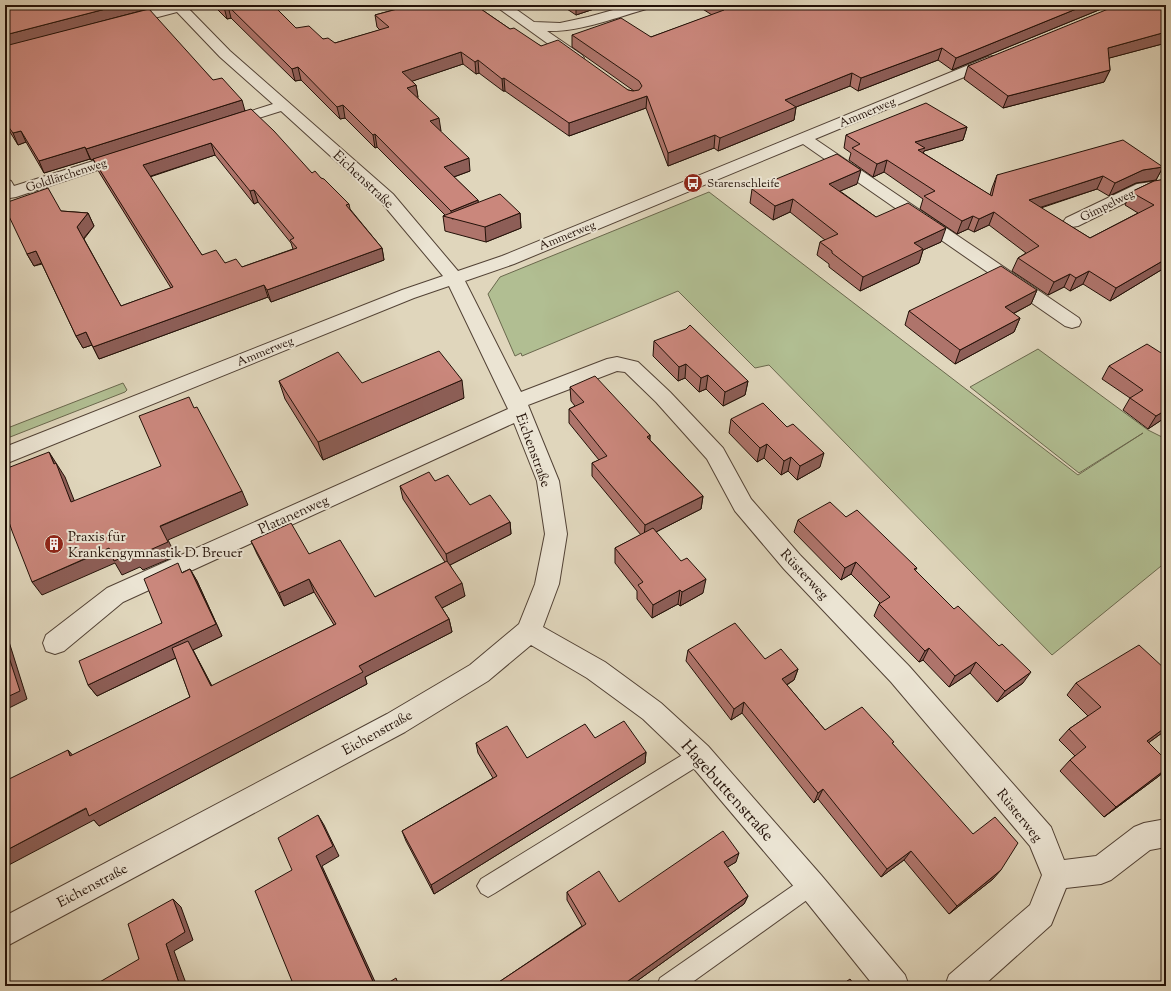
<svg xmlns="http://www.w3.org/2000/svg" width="1171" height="991" viewBox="0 0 1171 991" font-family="'Sorts Mill Goudy',serif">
	<rect width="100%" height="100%" fill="#e0d6bc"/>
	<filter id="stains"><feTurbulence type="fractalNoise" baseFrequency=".005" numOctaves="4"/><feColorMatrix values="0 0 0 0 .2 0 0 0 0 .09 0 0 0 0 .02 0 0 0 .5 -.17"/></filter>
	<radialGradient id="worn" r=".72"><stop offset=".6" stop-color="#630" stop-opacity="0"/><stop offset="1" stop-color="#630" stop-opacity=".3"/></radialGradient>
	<g fill="#b1be92" stroke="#6a684d">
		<path d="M709 192 1078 475 1143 433 1079 473 970 387 1038 349 1148 430 1166 439V562L1052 655 769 365 755 368 678 291 522 356 521 353 515 356 488 294 500 277Z"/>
		<path d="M123 383 127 390 125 392 5 439V429Z"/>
	</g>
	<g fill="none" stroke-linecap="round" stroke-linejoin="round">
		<defs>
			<g id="service">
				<path d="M699 746 706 749 709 755 706 761 495 893 488 897 481 893 477 886 481 879 692 749Z"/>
				<path d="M811 874 818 878 822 885 818 892 687 986H657L660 978 804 878Z"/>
			</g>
			<g id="minor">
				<path d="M171 5H185L230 51 393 194 458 271 502 256 988 57 993 56 998 57 1000 60 998 63 815 139 1079 318 1081 322 1079 326 1072 328 1065 326 803 144 514 264 465 281 521 392 607 359 617 357 638 362 670 392 723 448 751 499 800 555 909 666 1051 827 1064 860 1096 856 1134 827 1144 823 1166 819V847L1150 850 1111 880 1101 884 1066 888 1051 925 983 986H945L949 975 1030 905 1042 875 1030 846 891 682 784 569 735 511 707 459 656 402 625 372 617 371 528 405 559 481 567 534 559 584 543 627 605 662 661 703 708 746 821 875 905 975 909 986H874L801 895 690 764 643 719 587 678 531 645 488 681 405 732 5 947V916L387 714 470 665 519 624 535 584 545 534 537 481 514 423 123 602 64 651 55 654 46 651 43 643 46 635 107 588 508 409 449 286 414 298 5 464V447L402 290 443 276 381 202 281 111 233 126 228 128 223 126 220 123 223 120 273 104 220 57 177 12 124 26 119 25 117 22 119 19Z"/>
				<path d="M494 5H510L534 22 560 23 588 17 631 5H652L650 8C617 17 581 32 547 31L582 55 584 58 582 61 577 62 572 61Z"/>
				<path d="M125 151 131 153 133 156 131 159 16 197 10 198 5 197V179L11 181 14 186Z"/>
				<path d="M1166 180V190L1147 192 1078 226 1072 227 1066 226 1063 222 1066 218 1137 184Z"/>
			</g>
		</defs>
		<use href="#service" stroke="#524235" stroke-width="2"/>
		<use href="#minor" stroke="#524235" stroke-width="2"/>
		<use href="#service" fill="#ebe4d3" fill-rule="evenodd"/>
		<use href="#minor" fill="#ebe4d3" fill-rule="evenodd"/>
	</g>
	<g fill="#ae746b" stroke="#231108" fill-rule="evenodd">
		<path d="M5 5H143L144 10 213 80 312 173 321 178 349 204 350 209 382 248 384 260 271 302 268 297 99 359 92 345 83 348 76 336 42 264 34 266 27 254 61 211 88 213 94 226 84 239 121 306 171 288 99 172 93 159 123 150 91 160 90 159 44 173 26 142 18 145 7 127 5 128ZM215 155 254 204 258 202 291 243 293 249 242 267 225 263 202 255 150 177Z"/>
		<path d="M213 5H273L296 28 323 39 335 43 380 30 377 27 375 15 393 10 389 5H475L510 29 541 46 628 90 633 91H634L572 47V35L651 37 712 15 698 6V5H1111L952 70 938 60 858 91 850 86 796 107 794 120 718 151 714 148 668 166 646 108 569 136 505 91H503L479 73 476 74 463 64 412 81 416 85 418 98 441 131H440L470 171 454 177 478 200V203L520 213 521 228 486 242 445 231 443 216 445 215 377 147 375 148 345 118 340 119 301 80 295 81 231 18 227 19Z"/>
		<path d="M561 5H606L576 15Z"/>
		<path d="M1166 5V43L1109 58 1110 70 1104 82 1003 108 964 79 968 66Z"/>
		<path d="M967 127 963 140 924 151 923 153 990 195 992 188 997 175 1163 167 1156 180 1136 183 1109 196 1097 189 1041 208 1090 238 1138 213 1125 205 1131 192 1154 181 1166 267 1110 301 1083 284 1070 291 1064 287 1048 295 1012 271 1018 258 1026 253 989 225 974 232 968 229 957 234 920 209 923 199 884 172 873 177 849 160 851 153 844 148 846 135Z"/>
		<path d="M857 184 840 191 876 217 941 242 923 250 919 263 860 291 829 267V264L817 255 820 242 825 240 790 212 773 220 750 203 752 189Z"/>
		<path d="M1037 290 1031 304 1013 314 1020 318 1014 332 955 364 905 325 909 311Z"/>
		<path d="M654 341 748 381 745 395 723 406 706 389 699 392 685 378 678 381 653 356Z"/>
		<path d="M1166 356V417L1148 429 1123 410 1130 398 1102 379 1109 366Z"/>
		<path d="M279 381 464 398 323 460 285 399Z"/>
		<path d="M570 387 650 435V440L703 496 701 509 656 532 703 593 680 606 678 604 652 618 637 599V591L615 563V548L641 535 592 476V463L599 460 569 423V409L575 406 571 401Z"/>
		<path d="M731 419 820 467 797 480 788 471 781 475 764 458 757 462 729 433Z"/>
		<path d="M435 481 470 505 510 522 511 534 450 565 465 596 442 608 449 619 452 632 365 677 367 684 99 826 94 820 73 755 190 697 176 658 97 696 88 685 162 623 183 572 190 569 197 581 222 636 193 650 212 686 334 625 314 592 284 606 257 554 251 541 309 554 375 597 445 562 403 499 400 486Z"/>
		<path d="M846 517 917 568 915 571 1023 683 997 702 970 673 949 687 923 660 919 662 874 616 879 604 880 603 851 574 841 580 794 532 798 520Z"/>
		<path d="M688 650 765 659 798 669 794 680 787 685 825 730 893 744 993 879 949 914 904 860 881 877 818 799 814 803 742 713 731 720 686 661Z"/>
		<path d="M1166 668V730L1148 743 1166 760V770L1159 776 1104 817 1060 771 1070 760 1075 756 1059 740 1069 729 1088 716 1067 695 1076 683Z"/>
		<path d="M595 738 646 752 645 763 434 894 406 841 402 831 493 778 478 753 476 743 527 758Z"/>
		<path d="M736 862 727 867 748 896 744 904 630 986H493L582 926 567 900V892L619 902Z"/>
	</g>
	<g fill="#8d5e57" stroke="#231108">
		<path d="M121 5H144H143L144 10 5 47V35Z"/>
		<path d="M576 5H606L576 15Z"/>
		<path d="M1086 5H1111L952 70 956 58Z"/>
		<path d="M228 6 231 18 227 19 224 7Z"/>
		<path d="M1166 32V43L1102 60 1108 48Z"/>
		<path d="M942 48 938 60 858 91 861 78Z"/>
		<path d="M461 52 463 64 404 84 402 72Z"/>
		<path d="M478 60 479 73 476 74 475 62Z"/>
		<path d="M298 67 301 80 295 81 292 69Z"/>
		<path d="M1110 70 1104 82 1003 108 1008 96Z"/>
		<path d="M852 73 850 86 796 107 794 120 718 151 720 138 785 100Z"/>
		<path d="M504 78 505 91H503L502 79Z"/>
		<path d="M416 85 418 97 409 100 407 88Z"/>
		<path d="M647 96 646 108 569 136V123Z"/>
		<path d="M242 100 245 111 91 160 86 149Z"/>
		<path d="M343 105 345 118 340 119 337 107Z"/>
		<path d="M439 118 441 131 432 134 430 121Z"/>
		<path d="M967 127 963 140 924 151 921 161 915 142Z"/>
		<path d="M21 131 26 142 18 145 13 133Z"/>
		<path d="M375 134 377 147 375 148 373 135Z"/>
		<path d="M715 135 714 148 668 166V153Z"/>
		<path d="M211 143 215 155 148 177 143 165Z"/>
		<path d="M85 147 90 159 44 173 39 161Z"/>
		<path d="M469 158 470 171 445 180 444 167Z"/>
		<path d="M887 160 884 172 873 177 877 164Z"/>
		<path d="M1163 167 1156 180 1136 183 1109 196 1115 183 1143 170Z"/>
		<path d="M861 170 857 184 826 197 829 184Z"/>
		<path d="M1103 176 1097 189 1023 213 1029 200Z"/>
		<path d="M254 190 258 202 254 204 250 191Z"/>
		<path d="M793 199 790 212 773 220 775 206Z"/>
		<path d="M478 200 479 213 452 219 451 211Z"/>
		<path d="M994 212 989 225 974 232 979 219Z"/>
		<path d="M88 213 94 226 83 239 77 227Z"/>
		<path d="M520 213 521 228 486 242 485 227Z"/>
		<path d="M973 216 968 229 957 234 962 221Z"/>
		<path d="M946 228 941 242 923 250 919 263 860 291 863 277 914 243Z"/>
		<path d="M382 248 384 260 271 302 267 290Z"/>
		<path d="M36 251 42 263 34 266 27 254Z"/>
		<path d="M1166 259V267L1110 301 1116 288Z"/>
		<path d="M1089 271 1083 284 1070 291 1076 278Z"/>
		<path d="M1070 274 1064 287 1048 295 1054 282Z"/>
		<path d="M264 285 268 297 99 359 93 347Z"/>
		<path d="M1037 290 1031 304 999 321 1005 307Z"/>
		<path d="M1020 318 1014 332 955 364 960 350Z"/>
		<path d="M86 332 92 345 83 348 76 336Z"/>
		<path d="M686 364 685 378 678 381 679 367Z"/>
		<path d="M708 375 706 389 699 392 701 378Z"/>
		<path d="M462 380 464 398 323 460 318 442Z"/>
		<path d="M748 381 745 395 723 406 725 392Z"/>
		<path d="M1166 410V417L1148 429 1156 416Z"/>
		<path d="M650 435 649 449 647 437Z"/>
		<path d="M767 444 764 458 757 462 760 448Z"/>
		<path d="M49 452 65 477 80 515 71 502Z"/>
		<path d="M824 453 820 467 797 480 800 466Z"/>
		<path d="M791 457 788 471 781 475 784 461Z"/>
		<path d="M242 491 248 505 168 540 176 556 143 570 140 567 122 575 115 563 42 595 32 582Z"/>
		<path d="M703 496 701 509 644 538 645 525Z"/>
		<path d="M510 522 511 534 448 566 446 554Z"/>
		<path d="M856 562 851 574 841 580 845 568Z"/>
		<path d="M190 569 197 581 222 636 193 650 218 698 211 686 192 650 97 696 88 685 216 624Z"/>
		<path d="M309 579 314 592 284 606 279 593Z"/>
		<path d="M706 579 703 593 680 606 682 592Z"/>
		<path d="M462 583 465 596 438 610 435 597Z"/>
		<path d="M680 590 678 604 652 618 653 605Z"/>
		<path d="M449 619 452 632 365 677 367 684 99 826 94 820 5 867V851Z"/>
		<path d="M5 629 27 699 5 710Z"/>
		<path d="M929 648 923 660 919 662 925 651Z"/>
		<path d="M976 662 970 673 949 687 955 676Z"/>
		<path d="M798 669 794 680 778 690 782 679Z"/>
		<path d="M1031 672 1023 683 997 702 1005 691Z"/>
		<path d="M744 702 742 713 731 720 734 709Z"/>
		<path d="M1166 727V730L1136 752 1147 741Z"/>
		<path d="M68 750 78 761 70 756Z"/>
		<path d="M646 752 645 763 434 894 431 885Z"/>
		<path d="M1166 769V770L1159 776 1104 817 1116 807Z"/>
		<path d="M823 789 818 799 814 803 818 793Z"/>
		<path d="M318 815 324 825 339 856 322 866 377 986H375L316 856Z"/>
		<path d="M911 851 904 860 881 877 887 869Z"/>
		<path d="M739 853 736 862 721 871 724 862Z"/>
		<path d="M1001 870 993 879 949 914 957 906Z"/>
		<path d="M748 896 744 904 630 986H621Z"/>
		<path d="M173 899 181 907 193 940 174 951 187 986H180L166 944Z"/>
	</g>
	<g fill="#ca877c" stroke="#231108" fill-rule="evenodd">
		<path d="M5 5H121L5 35Z"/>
		<path d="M222 5H273L296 28 309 26 323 39 328 38 335 43 389 27 375 15 401 8 398 5H475L510 29 514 28 541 46 558 40 628 90 633 91 639 90 642 86 639 81 572 35 621 18 651 37 724 10 716 5H1086L956 58 942 48 861 78 852 73 785 100 796 107 720 138 715 135 668 153 647 96 569 123 504 78 502 79 478 60 475 62 461 52 402 72 416 85 407 88 439 118 430 121 469 158 444 167 478 200 451 211 375 134 373 135 343 105 337 107 298 67 292 69 228 6 224 7Z"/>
		<path d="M1118 5H1166V32L1108 48 1110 70 1008 96 968 66Z"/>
		<path d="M149 9 213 80 222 78 242 100 86 149 85 147 39 161 21 131 13 133 5 122V46Z"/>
		<path d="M926 103 967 127 915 142 925 148 918 150 992 196 997 175 1123 140 1163 167 1143 170 1115 183 1103 176 1029 200 1090 238 1154 205 1131 192 1154 181 1166 179V259L1116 288 1089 271 1076 278 1070 274 1054 282 1018 258 1039 246 994 212 979 219 973 216 962 221 924 196 935 191 887 160 877 164 852 148 860 144 846 135Z"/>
		<path d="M251 109 274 131 312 173 315 171 321 178 324 179 349 204 346 205 382 248 267 290 264 285 93 347 86 332 76 336 36 251 27 254 5 208V203L48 188 61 211 88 213 77 227 121 306 173 287 93 159ZM211 143 250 191 254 190 294 238 290 240 297 248 242 267 236 259 225 263 216 250 202 255 143 165Z"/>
		<path d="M837 154 861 170 829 184 876 217 908 203 946 228 914 243 923 249 863 277 832 253V251L820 242 838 234 793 199 775 206 752 189Z"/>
		<path d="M500 194 520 213 485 227 443 216Z"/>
		<path d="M1001 266 1037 290 1005 307 1020 318 960 350 909 311Z"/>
		<path d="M690 325 748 381 725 392 708 375 701 378 686 364 679 367 654 341 686 329Z"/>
		<path d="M1147 344 1166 356V410L1156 416 1130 398 1143 390 1109 366Z"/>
		<path d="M439 351 462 380 318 442 279 381 338 352 362 383Z"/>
		<path d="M595 376 650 435 647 437 703 496 645 525 592 463 607 456 569 409 584 402 570 387Z"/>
		<path d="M189 397 194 408 197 407 242 491 160 526 168 542 134 557 133 553 114 561 109 548 32 582 12 531 5 510V469L49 452 54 464 56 463 71 502 161 466 139 416Z"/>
		<path d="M763 403 787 427 793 424 824 453 800 466 791 457 784 461 767 444 760 448 731 419Z"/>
		<path d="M429 472 435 481 448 475 470 505 490 495 510 522 446 554 400 486Z"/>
		<path d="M830 502 846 517 857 510 915 566 917 568 914 569 954 609 958 606 999 646 1002 644 1031 672 1005 691 976 662 955 676 929 648 925 651 879 604 890 597 856 562 845 568 798 520Z"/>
		<path d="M291 523 309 554 340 540 375 597 447 561 462 583 435 597 449 619 359 666 363 672 89 816 86 808 5 851V781L68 750 70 756 190 697 172 648 188 641 211 686 336 624 309 579 279 593 251 541Z"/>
		<path d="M653 528 681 561 687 558 706 579 682 592 680 590 653 605 638 585 643 582 615 548Z"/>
		<path d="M178 563 182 573 190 569 216 624 88 685 79 661 162 623 144 579Z"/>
		<path d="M735 623 765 659 781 649 798 669 782 679 825 730 862 707 894 742 892 743 973 834 995 817 1018 843 1001 870 957 906 911 851 887 869 823 789 818 793 744 702 734 709 688 650Z"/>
		<path d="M5 645 20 691 5 698Z"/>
		<path d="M1139 645 1165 669 1166 668V727L1147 741 1166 760V769L1116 807 1070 760 1086 747 1069 729 1101 707 1076 683Z"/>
		<path d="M624 721 646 752 431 885 402 831 497 776 476 743 507 726 527 758 585 724 595 738Z"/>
		<path d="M318 815 333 846 316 856 375 986H294L255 891 292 870 278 838Z"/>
		<path d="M723 831 739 853 724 862 748 896 621 986H493L586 924 567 892 599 871 619 902Z"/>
		<path d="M173 899 185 932 166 944 180 986H98V983L139 959 128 924Z"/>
		<path d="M396 978 399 986H383Z"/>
		<path d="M850 979 855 986H840Z"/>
	</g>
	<defs>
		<symbol id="bus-disc" viewBox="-11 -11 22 22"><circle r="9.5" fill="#8f2418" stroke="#ebe4d3"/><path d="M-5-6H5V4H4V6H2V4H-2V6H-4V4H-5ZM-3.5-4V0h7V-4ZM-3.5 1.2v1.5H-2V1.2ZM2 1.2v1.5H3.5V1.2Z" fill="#fff"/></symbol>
		<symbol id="building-disc" viewBox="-11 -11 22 22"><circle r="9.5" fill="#8f2418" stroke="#ebe4d3"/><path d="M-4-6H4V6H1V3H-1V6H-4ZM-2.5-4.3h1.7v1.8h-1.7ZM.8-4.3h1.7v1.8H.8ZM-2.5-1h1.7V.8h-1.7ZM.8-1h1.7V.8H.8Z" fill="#fff"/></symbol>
	</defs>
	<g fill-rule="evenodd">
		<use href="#bus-disc" x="682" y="172" width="22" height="22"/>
		<use href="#building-disc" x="43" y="533" width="22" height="22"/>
	</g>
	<g text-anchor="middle" stroke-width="4" stroke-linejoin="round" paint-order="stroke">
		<g font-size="12" fill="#231108" stroke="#ebe4d3">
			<text transform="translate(867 112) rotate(-23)" y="4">Ammerweg</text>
			<text transform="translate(66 175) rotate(-18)" y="4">Goldlärchenweg</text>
			<text transform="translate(1107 205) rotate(-26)" y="4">Gimpelweg</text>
			<text transform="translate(567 235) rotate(-22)" y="4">Ammerweg</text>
			<text transform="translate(265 351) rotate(-22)" y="4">Ammerweg</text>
		</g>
		<g font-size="12" fill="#231108" stroke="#ebe4d3" text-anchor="start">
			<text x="707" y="187">Starenschleife</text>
		</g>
		<g font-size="14" fill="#231108" stroke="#ebe4d3">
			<text transform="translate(364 179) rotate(43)" y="5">Eichenstraße</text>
			<text transform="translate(534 450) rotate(70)" y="5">Eichenstraße</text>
			<text transform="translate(293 514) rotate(-24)" y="5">Platanenweg</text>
			<text transform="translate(805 574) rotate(47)" y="5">Rüsterweg</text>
			<text transform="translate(377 732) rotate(-29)" y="5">Eichenstraße</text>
			<text transform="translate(1020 815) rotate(51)" y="5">Rüsterweg</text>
			<text transform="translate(92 885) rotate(-28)" y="5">Eichenstraße</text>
		</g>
		<g font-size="14" fill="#231108" stroke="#ebe4d3" text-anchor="start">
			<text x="68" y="541">Praxis für<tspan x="68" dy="16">Krankengymnastik D. Breuer</tspan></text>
		</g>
		<g font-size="17" fill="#231108" stroke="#ebe4d3">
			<text transform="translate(728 790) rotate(48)" y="6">Hagebuttenstraße</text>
		</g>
	</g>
	<rect width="1171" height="991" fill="none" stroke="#e0d6bc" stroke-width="20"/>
	<rect x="6" y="6" width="1159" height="979" fill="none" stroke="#231108" stroke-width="2"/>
	<rect x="10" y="10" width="1151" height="971" fill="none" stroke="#231108"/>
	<rect width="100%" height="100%" filter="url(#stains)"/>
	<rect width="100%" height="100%" fill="url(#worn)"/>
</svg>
